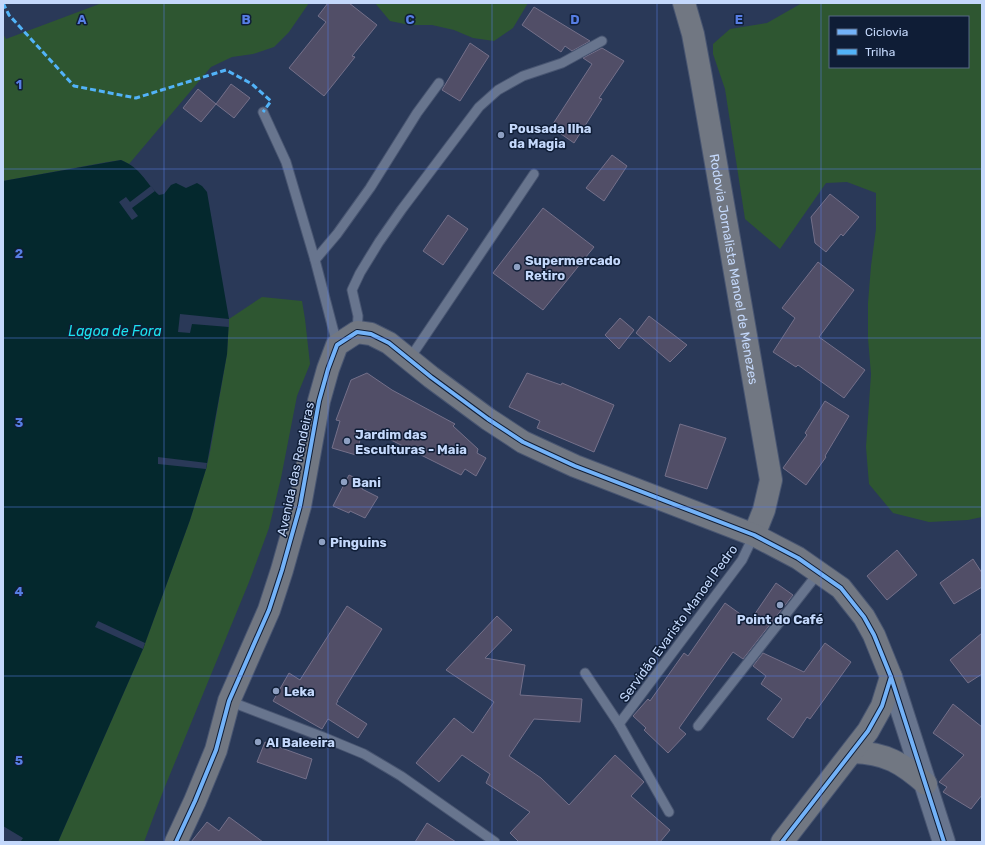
<svg xmlns="http://www.w3.org/2000/svg" width="985" height="845" viewBox="0 0 985 845" font-family="Rubik,sans-serif">
	<rect width="100%" height="100%" fill="#2a3958"/>
	<g fill="#2e5631" fill-rule="evenodd">
		<path d="M102 3H309L289 32 274 47 253 54 232 57 211 67 129 164 121 160 107 162 3 181V34L6 39Z"/>
		<path d="M375 3H528L513 28 494 41 473 38 454 30 432 25H410L390 21Z"/>
		<path d="M802 3H982V517L968 520 929 522 893 513 869 484 866 447 871 374 868 338V303L871 266 876 229V193L847 182 826 183 780 249 745 219 725 89 713 54V44L730 29 767 23ZM830 17H968V67H830Z"/>
		<path d="M262 297 302 301 305 319 310 364 297 396 281 478 269 528 249 582 164 789 144 842H58L143 649 190 520 206 469 210 452 227 354 229 319Z"/>
	</g>
	<path fill="#04282d" d="M121 160C142 169 144 181 159 195L164 194 171 185 176 183 186 188 197 183 202 186 207 192 229 319 227 354 206 469 190 520 143 649 58 842H3V181Z"/>
	<g fill="#2a3958">
		<path d="M151 186 155 191 132 208 138 216 132 220 119 202 126 197 130 202Z"/>
		<path d="M180 314 229 319V327L192 324 190 333 178 332Z"/>
		<path d="M158 457 207 463 206 469 158 464Z"/>
		<path d="M98 621 145 643 143 649 95 627Z"/>
		<path d="M3 826 23 838 21 841 22 842H6L3 840Z"/>
	</g>
	<g fill="#514e67" stroke="#74708a">
		<path d="M328 3H349L377 25 352 56 355 57 324 96 289 68 326 22 318 16Z"/>
		<path d="M534 7 590 41 572 51 565 46 561 52 522 25Z"/>
		<path d="M470 43 489 56 460 101 442 90Z"/>
		<path d="M602 48 624 61 599 98 602 99 574 143 551 127 592 64 583 58Z"/>
		<path d="M231 84 250 98 234 118 216 104Z"/>
		<path d="M198 89 216 104 201 122 183 108Z"/>
		<path d="M612 155 627 166 604 201 586 188Z"/>
		<path d="M830 194 859 217 843 236 841 234 826 252 815 243 811 217Z"/>
		<path d="M543 208 594 247 543 310 493 273Z"/>
		<path d="M448 215 468 229 443 265 423 251Z"/>
		<path d="M818 262 854 290 819 337 865 370 844 398 798 365 796 367 773 352 795 318 782 308Z"/>
		<path d="M649 316 687 345 670 362 636 333Z"/>
		<path d="M620 318 634 330 619 349 605 335Z"/>
		<path d="M367 373 392 390 455 424 453 426 478 449 477 453 486 458 476 476 465 469 461 475 383 436 363 429 356 455 332 448 340 421 336 420 351 380Z"/>
		<path d="M527 373 561 385 562 383 614 405 594 452 537 428 540 421 509 407Z"/>
		<path d="M825 401 849 416 825 456 826 457 806 485 783 468 807 435 805 433Z"/>
		<path d="M680 424 726 438 707 489 665 476Z"/>
		<path d="M349 475 364 482 362 489 378 497 365 518 350 511 349 513 333 506Z"/>
		<path d="M897 550 917 575 887 600 867 576Z"/>
		<path d="M973 559 982 573V587L954 604 940 583Z"/>
		<path d="M776 583 793 595 743 659 733 652 679 728 686 734 668 753 644 730 646 728 633 716 648 699 650 701 684 653 688 656 725 603 750 621Z"/>
		<path d="M347 606 382 629 337 701H338L336 704 367 724 358 738 328 719 322 729 273 701 289 673 300 680Z"/>
		<path d="M497 616 512 630 485 658 525 665 520 695 582 699 580 722 534 719 509 756 541 778 569 805 615 755 644 782 631 796 670 830 660 842H519L510 833 530 812 486 783 490 774 462 755 439 782 416 763 454 718 473 733 494 702 446 670Z"/>
		<path d="M982 633V674L968 683 950 660Z"/>
		<path d="M825 643 851 662 810 719 807 717 793 738 767 719 782 699 761 684 766 676 753 666 763 653 804 672Z"/>
		<path d="M953 704 982 727V795L971 809 943 792 947 787 939 782 964 755 933 733Z"/>
		<path d="M265 742 312 759 306 779 257 762Z"/>
		<path d="M229 817 263 842H191L207 822 219 831Z"/>
		<path d="M427 823 456 842H415Z"/>
	</g>
	<g fill="none" stroke-linecap="round" stroke-linejoin="round">
		<defs>
			<g id="lane">
				<path d="M263 112 286 162 315 260 337 344"/>
				<path d="M315 260 337 234 370 188 417 113 439 83"/>
				<path d="M357 332 358 316 352 290 360 273 379 242 402 209 479 107 498 90 523 76 562 63 602 41"/>
				<path d="M410 358 534 174"/>
				<path d="M585 673 619 724 669 812"/>
				<path d="M229 701 323 737 364 754 401 776 495 842"/>
				<path d="M619 724 742 560 754 535"/>
				<path d="M698 726 819 572"/>
			</g>
			<path id="secondary" d="M891 677 944 842"/>
			<g id="primary">
				<path id="s1" d="M684 3 693 34 701 77 771 480 764 510 754 535"/>
				<path d="M853 752C886 753 902 763 926 784"/>
				<path d="M176 842 195 801 216 750 229 701 269 610 282 570 300 506 319 401 328 369 337 345 357 332 371 334 389 343 431 377 488 419 523 442 575 466 754 535 798 558 841 588 864 617 874 635 891 677 882 706 868 731 782 842"/>
			</g>
		</defs>
		<use href="#lane" stroke="#485571" stroke-width="11"/>
		<use href="#secondary" stroke="#485571" stroke-width="24"/>
		<use href="#primary" stroke="#485571" stroke-width="24"/>
		<use href="#lane" stroke="#68758e" stroke-width="9"/>
		<use href="#secondary" stroke="#68758e" stroke-width="22"/>
		<use href="#primary" stroke="#717782" stroke-width="22"/>
		<path stroke="#52b3f8" stroke-width="3" stroke-dasharray="6 3" stroke-linecap="butt" d="M3 3 9 15 74 86 136 98 226 70 252 84 271 101 263 112"/>
		<defs>
			<g id="cycleway">
				<path d="M176 842 195 801 216 750 229 701 269 610 282 570 300 506 319 401 328 369 337 345 357 332 371 334 389 343 431 377 488 419 523 442 575 466 754 535 798 558 841 588 864 617 874 635 891 677 944 842"/>
				<path d="M782 842 868 731 882 706 891 677"/>
			</g>
		</defs>
		<use href="#cycleway" stroke="#0f1d36" stroke-width="6"/>
		<use href="#cycleway" stroke="#73b2f8" stroke-width="4"/>
	</g>
	<path fill="none" stroke="#577ee4" stroke-width="1" stroke-opacity="0.55" d="M164 3V842M328 3V842M492 3V842M657 3V842M821 3V842M3 169H982M3 338H982M3 507H982M3 676H982"/>
	<g fill="#8ea0c2" stroke="#0f1d36" stroke-width="1.5">
		<circle cx="501" cy="135" r="4"/>
		<circle cx="517" cy="267" r="4"/>
		<circle cx="347" cy="441" r="4"/>
		<circle cx="344" cy="482" r="4"/>
		<circle cx="322" cy="542" r="4"/>
		<circle cx="780" cy="605" r="4"/>
		<circle cx="276" cy="691" r="4"/>
		<circle cx="258" cy="742" r="4"/>
	</g>
	<g text-anchor="middle" stroke-width="3" stroke-linejoin="round" paint-order="stroke">
		<g font-size="13" font-weight="bold" fill="#c4d8fb" stroke="#0f1d36" text-anchor="start">
			<text x="509" y="133">Pousada Ilha<tspan x="509" dy="15">da Magia</tspan></text>
			<text x="525" y="265">Supermercado<tspan x="525" dy="15">Retiro</tspan></text>
			<text x="355" y="439">Jardim das<tspan x="355" dy="15">Esculturas - Maia</tspan></text>
			<text x="352" y="487">Bani</text>
			<text x="330" y="547">Pinguins</text>
			<text x="780" y="624" text-anchor="middle">Point do Café</text>
			<text x="284" y="696">Leka</text>
			<text x="266" y="747">Al Baleeira</text>
		</g>
		<g font-size="13" fill="#c4d8fb" stroke="#0f1d36">
			<text dy="5" stroke="none"><textPath href="#s1" startOffset="271">Rodovia Jornalista Manoel de Menezes</textPath></text>
			<text transform="translate(295 469) rotate(-78)" y="5">Avenida das Rendeiras</text>
			<text transform="translate(678 623) rotate(-54)" y="5">Servidão Evaristo Manoel Pedro</text>
		</g>
		<g font-size="14" font-style="italic" fill="#1ce2ef" stroke="#0f1d36">
			<text x="115" y="336">Lagoa de Fora</text>
		</g>
	</g>
	<g font-size="13" text-anchor="middle" font-weight="bold" fill="#577ee4" stroke="#0f1d36" stroke-width="3" stroke-linejoin="round" paint-order="stroke">
		<text x="82" y="24">A</text>
		<text x="246" y="24">B</text>
		<text x="410" y="24">C</text>
		<text x="575" y="24">D</text>
		<text x="739" y="24">E</text>
		<text x="19" y="89">1</text>
		<text x="19" y="258">2</text>
		<text x="19" y="427">3</text>
		<text x="19" y="596">4</text>
		<text x="19" y="765">5</text>
	</g>
	<rect width="985" height="845" fill="none" stroke="#c4d8fb" stroke-width="8"/>
	<rect x="829" y="16" width="140" height="52" fill="#0f1d36" stroke="#576885"/>
	<rect x="837" y="29" width="20" height="6" fill="#73b2f8" stroke="#576885"/>
	<text x="865" y="36" font-size="12" fill="#c4d8fb">Ciclovia</text>
	<rect x="837" y="49" width="20" height="6" fill="#52b3f8" stroke="#576885"/>
	<text x="865" y="56" font-size="12" fill="#c4d8fb">Trilha</text>
</svg>
